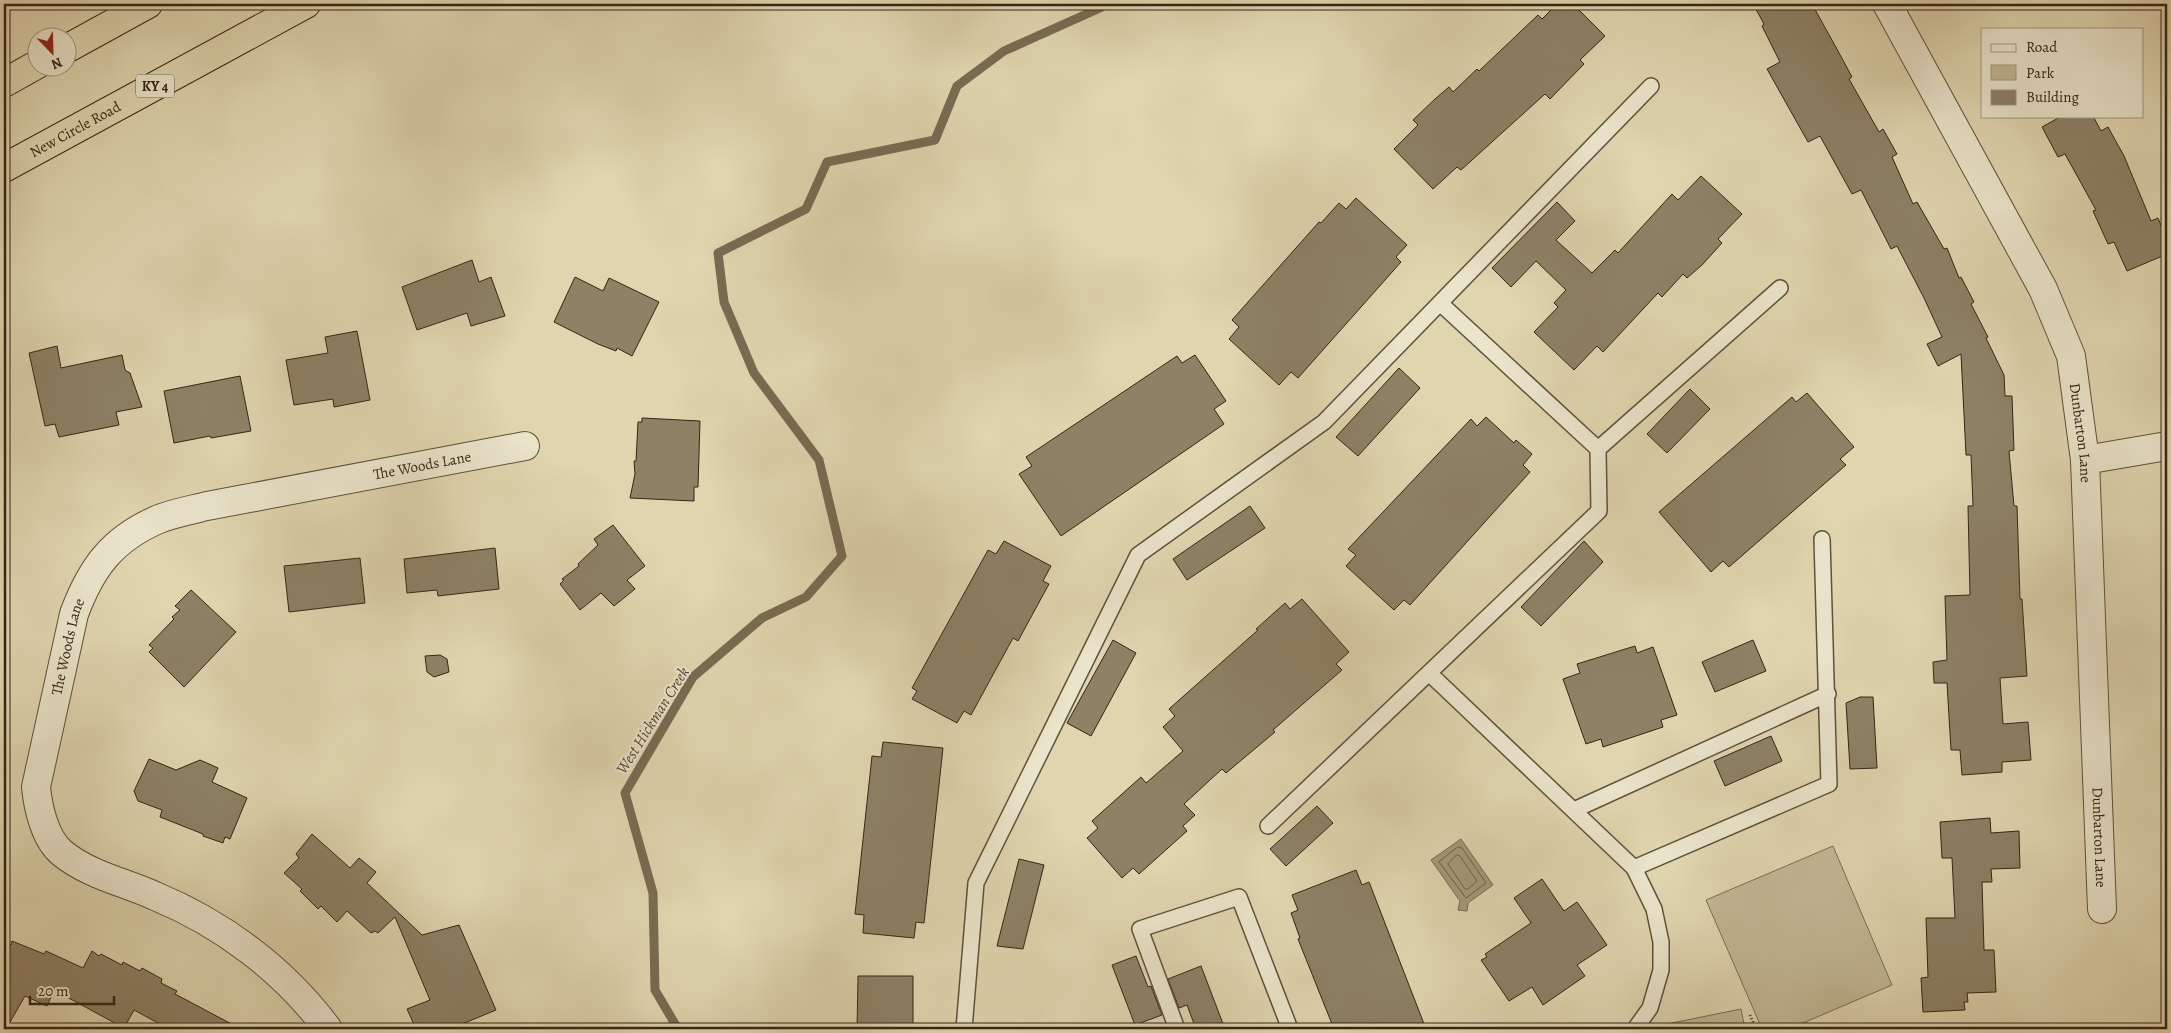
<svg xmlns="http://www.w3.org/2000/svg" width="2171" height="1033" viewBox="0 0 2171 1033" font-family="Alegreya,serif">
	<rect width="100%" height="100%" fill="#dfd5af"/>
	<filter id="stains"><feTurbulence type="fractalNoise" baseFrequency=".004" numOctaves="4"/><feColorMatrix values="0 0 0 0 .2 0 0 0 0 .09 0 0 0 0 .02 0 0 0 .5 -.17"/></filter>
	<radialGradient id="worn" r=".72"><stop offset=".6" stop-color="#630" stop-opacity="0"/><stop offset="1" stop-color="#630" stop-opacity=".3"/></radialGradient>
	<g fill="#c2b795" stroke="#7b6e56">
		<path d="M1833 846 1892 985 1789 1029H1762L1706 900Z"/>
		<path d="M1741 1009 1745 1029H1667V1024Z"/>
	</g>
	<path fill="#a5997b" stroke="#786b53" d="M1461 839 1493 885 1468 903 1467 911 1458 910 1460 901 1431 860Z"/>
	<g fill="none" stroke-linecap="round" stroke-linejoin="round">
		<g stroke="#6c5f48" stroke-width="1">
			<path d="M1458 847 1462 848 1486 883 1466 898 1439 862Z"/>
			<path d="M1457 855 1460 856 1477 881 1468 889H1465L1448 864Z"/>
		</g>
		<path stroke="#786b53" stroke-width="9" d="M678 1029 655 990 653 893 625 793 693 677 762 618 806 597 842 556 819 460 754 373 724 302 718 253 806 209 827 162 935 140 957 86 1004 51 1100 8 1104 4"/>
	</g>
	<g fill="#8d8166" stroke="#342516">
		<path d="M1557 4H1573L1605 36 1580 60 1584 64 1550 99 1545 94 1461 170 1457 167 1433 189 1394 149 1418 125 1413 120 1435 99 1449 87 1453 92 1477 69 1479 71 1538 15 1542 19Z"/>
		<path d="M1753 4H1812L1838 51 1852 77 1849 79 1879 132 1883 129 1897 154 1892 157 1913 204 1917 202 1944 249 1947 248 1959 278 1961 277 1974 302 1971 304 1988 337 1986 338 2004 375 2005 396H2012L2014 450 2009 451 2014 506H2017L2020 599H2022L2027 676 2000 678 2003 724 2028 722 2031 760 2002 762V772L1962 775 1960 750H1951L1947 683H1934L1933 662 1947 660 1945 596 1970 595 1968 506H1973L1971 455H1966L1961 354 1938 366 1927 344 1942 337 1924 298 1897 246 1891 249 1861 190 1852 194 1820 136 1808 142 1767 69 1780 62 1762 26 1764 24Z"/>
		<path d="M2062 116H2093L2101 131 2108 127 2124 156 2151 221 2158 218 2167 240V254L2127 271 2114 242 2108 244 2093 211 2096 210 2065 154 2058 157 2042 127Z"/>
		<path d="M1701 176 1742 214 1718 239 1722 243 1702 265 1687 278 1683 274 1662 297 1658 293 1603 352 1597 346 1574 370 1534 332 1558 307 1554 303 1566 290 1536 261 1511 287 1492 268 1557 202 1575 221 1556 240 1592 273 1615 250 1618 253 1672 194 1678 200Z"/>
		<path d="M1356 198 1407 245 1396 257 1401 262 1298 378 1291 372 1279 385 1229 339 1239 327 1232 320 1319 222 1321 223 1339 203 1346 209Z"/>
		<path d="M472 260 479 282 491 277 505 316 471 326 467 313 417 330 402 287Z"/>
		<path d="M575 277 603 291 609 278 659 302 632 356 617 348 616 351 598 344 554 322Z"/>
		<path d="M357 331 370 400 334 407 333 399 294 405 286 360 328 353 325 337Z"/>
		<path d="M57 346 61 368 122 355 125 370 130 373 142 407 116 412 119 425 59 437 55 424 45 426 29 353Z"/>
		<path d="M1195 355 1226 401 1214 409 1224 424 1061 536 1019 474 1032 466 1026 457 1177 356 1182 363Z"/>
		<path d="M1399 368 1420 388 1358 456 1336 437Z"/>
		<path d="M240 376 251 431 211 438 210 436 174 443 164 391Z"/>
		<path d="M1690 389 1710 409 1667 453 1647 434Z"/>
		<path d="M1807 393 1854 447 1840 459 1846 465 1729 567 1723 561 1711 572 1659 512 1792 397 1796 402Z"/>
		<path d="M1486 417 1514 443 1516 440 1532 454 1523 465 1530 472 1410 605 1404 600 1394 610 1346 566 1356 555 1348 549 1471 419 1477 426Z"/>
		<path d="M642 418 700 421 698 487H694V501L630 498 635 474 634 461H636L638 422H642Z"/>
		<path d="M1250 506 1265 528 1187 580 1173 559Z"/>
		<path d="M613 525 645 566 627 580 635 589 614 606 601 593 580 610 560 584 564 580 562 579 579 566 578 564 598 545 594 539Z"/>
		<path d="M1004 541 1051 566 1043 581 1049 584 1018 641 1013 638 971 715 964 711 957 723 912 699 917 691 912 688 988 550 996 554Z"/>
		<path d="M1584 541 1603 562 1541 626 1521 607Z"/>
		<path d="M495 548 499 589 438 596 437 590 407 593 404 559Z"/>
		<path d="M360 558 365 603 289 612 284 566Z"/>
		<path d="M191 590 236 632 184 687 149 652 153 648 149 645 174 619 172 617 180 610 175 606Z"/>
		<path d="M1302 599 1349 652 1336 664 1342 670 1273 730 1275 732 1226 773 1222 769 1184 804 1195 815 1183 826 1187 831 1139 874 1133 868 1122 878 1087 838 1098 828 1092 821 1141 777 1146 783 1183 751 1163 727 1175 716 1169 709 1258 630 1256 629 1285 603 1290 609Z"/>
		<path d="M1113 640 1136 653 1091 736 1067 723Z"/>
		<path d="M1753 640 1766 671 1715 692 1702 662Z"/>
		<path d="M1635 646 1637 653 1653 647 1677 715 1661 720 1663 727 1603 747 1601 739 1586 744 1563 679 1580 673 1577 664Z"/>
		<path d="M440 655 447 659 449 672 434 677 427 672 425 656Z"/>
		<path d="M1860 697H1873L1877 768 1850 769 1846 703Z"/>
		<path d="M1771 736 1782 761 1725 786 1714 761Z"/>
		<path d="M883 742 943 748 924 923 916 922 914 938 863 933 864 915 855 914 872 756 881 757Z"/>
		<path d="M149 759 176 770 200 760 218 768 212 782 247 798 230 839 225 837 223 843 203 836V834L160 817 162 810 138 801 134 791Z"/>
		<path d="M1317 806 1333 823 1286 866 1270 849Z"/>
		<path d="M1990 818 1991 833 2019 831 2020 868 1991 869 1992 882H1982L1984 950H1994L1996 992 1967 993 1968 1002H1964L1965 1010 1923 1012 1921 978 1928 977 1926 918H1955L1952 858H1942L1940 822Z"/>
		<path d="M312 834 350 868 359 858 376 872 367 883 422 935 459 925 496 1010 450 1029H416L407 1009 430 1000 395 917 378 933 375 931 371 933 347 911 337 922 321 906 318 909 300 891 302 889 284 873 299 858 296 854Z"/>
		<path d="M1019 859 1044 865 1023 949 997 946Z"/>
		<path d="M1356 870 1362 885 1369 882 1426 1029H1334L1298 939 1300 938 1291 913 1298 910 1292 895Z"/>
		<path d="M1542 879 1564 911 1577 902 1607 945 1577 965 1585 976 1543 1005 1532 987 1509 1001 1481 960 1487 957 1485 954 1531 923 1514 898Z"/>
		<path d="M4 941 11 945 12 941 44 954 46 951 83 968 92 951 99 956 101 954 122 965 123 962 140 971 142 968 162 979 161 983 177 991 175 994 241 1029H169L134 1010 124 1028 54 990 47 1006 25 996 6 1029H4Z"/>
		<path d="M1136 956 1148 987 1151 986 1162 1015 1135 1025 1112 965Z"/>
		<path d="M1201 966 1225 1029H1196L1187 1005 1179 1008 1168 979Z"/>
		<path d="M858 976H913V1029H857Z"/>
	</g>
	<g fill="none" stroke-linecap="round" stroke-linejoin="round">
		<defs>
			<g id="service">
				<path d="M1598 449 1780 288"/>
				<path d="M1429 673 1634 868 1829 784 1822 539"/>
				<path d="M1574 810 1828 694"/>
				<path d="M1268 826 1599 511 1598 449 1440 303"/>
				<path d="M1634 868 1654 909 1661 942V970L1650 1008 1635 1029"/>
				<path d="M964 1029 976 883 1138 555 1324 422 1651 86"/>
				<path d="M1177 1029 1140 929 1239 897 1290 1029"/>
			</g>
			<g id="minor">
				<path id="s1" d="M1887 4 2043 289 2071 356 2085 460 2102 909"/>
				<path d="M2085 460 2167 446"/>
				<path id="s2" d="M328 1029C284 970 223 924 155 896 124 882 89 875 62 853 45 839 38 808 36 787L74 614C91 568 112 539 159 519 174 513 191 510 207 506L525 446"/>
			</g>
			<g id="motorway">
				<path d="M68 48 148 4"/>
				<path d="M4 83 38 64"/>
				<path id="s3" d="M4 168 306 4"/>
			</g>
		</defs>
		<use href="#service" stroke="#5f513c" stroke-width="18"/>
		<use href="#minor" stroke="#5f513c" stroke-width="30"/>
		<use href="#motorway" stroke="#342516" stroke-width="30"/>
		<path stroke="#342516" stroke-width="3" stroke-dasharray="1 2.5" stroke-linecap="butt" d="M1750 1015 1756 1029"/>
		<use href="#service" stroke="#eae4cb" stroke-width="15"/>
		<use href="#minor" stroke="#eae4cb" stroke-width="28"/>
		<use href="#motorway" stroke="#dfd5af" stroke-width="28"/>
	</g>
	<g text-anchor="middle" stroke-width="4" stroke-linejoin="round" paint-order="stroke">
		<rect fill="#eae4cb" stroke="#6b5e4c" stroke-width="1" x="136" y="74.5" width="38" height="23" rx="4"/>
		<g font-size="14" font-weight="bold" fill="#342516">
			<text x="155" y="91">KY 4</text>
		</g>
		<g font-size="15" fill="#342516" stroke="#eae4cb">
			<text dy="5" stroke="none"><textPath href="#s3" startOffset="81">New Circle Road</textPath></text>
			<text dy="5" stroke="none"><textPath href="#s1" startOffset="475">Dunbarton Lane</textPath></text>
			<text dy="5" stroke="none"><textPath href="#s2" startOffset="974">The Woods Lane</textPath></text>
			<text dy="5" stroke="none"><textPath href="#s2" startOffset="540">The Woods Lane</textPath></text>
			<text dy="5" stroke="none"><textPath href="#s1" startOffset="880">Dunbarton Lane</textPath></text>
		</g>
		<g font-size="16" font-style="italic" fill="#564834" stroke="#eae4cb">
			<text transform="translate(652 720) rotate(-58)" y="6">West Hickman Creek</text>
		</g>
	</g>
	<rect width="2171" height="1033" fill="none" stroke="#dfd5af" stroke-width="20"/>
	<rect x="5" y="5" width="2161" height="1023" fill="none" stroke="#342516" stroke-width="2.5"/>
	<rect x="10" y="10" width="2151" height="1013" fill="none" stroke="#342516"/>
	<rect x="1981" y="28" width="162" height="90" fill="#eae4cb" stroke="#a19883"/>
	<rect x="1991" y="44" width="25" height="8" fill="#eae4cb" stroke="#a19883"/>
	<text x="2026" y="52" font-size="15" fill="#342516">Road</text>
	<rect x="1991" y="65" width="25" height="15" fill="#c2b795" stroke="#a19883"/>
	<text x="2026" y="78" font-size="15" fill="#342516">Park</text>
	<rect x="1991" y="90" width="25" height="15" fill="#8d8166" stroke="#a19883"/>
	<text x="2026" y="102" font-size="15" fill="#342516">Building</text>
	<g transform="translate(52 52) rotate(157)"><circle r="24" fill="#eae4cb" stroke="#a19883"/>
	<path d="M0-4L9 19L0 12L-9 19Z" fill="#8f2418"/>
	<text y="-8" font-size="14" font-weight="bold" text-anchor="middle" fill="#342516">N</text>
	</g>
	<path d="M30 996v8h84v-8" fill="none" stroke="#342516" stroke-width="2.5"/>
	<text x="38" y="996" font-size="15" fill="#342516" stroke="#eae4cb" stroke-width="4" paint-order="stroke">20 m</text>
	<rect width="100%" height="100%" filter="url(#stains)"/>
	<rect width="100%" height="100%" fill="url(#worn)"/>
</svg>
